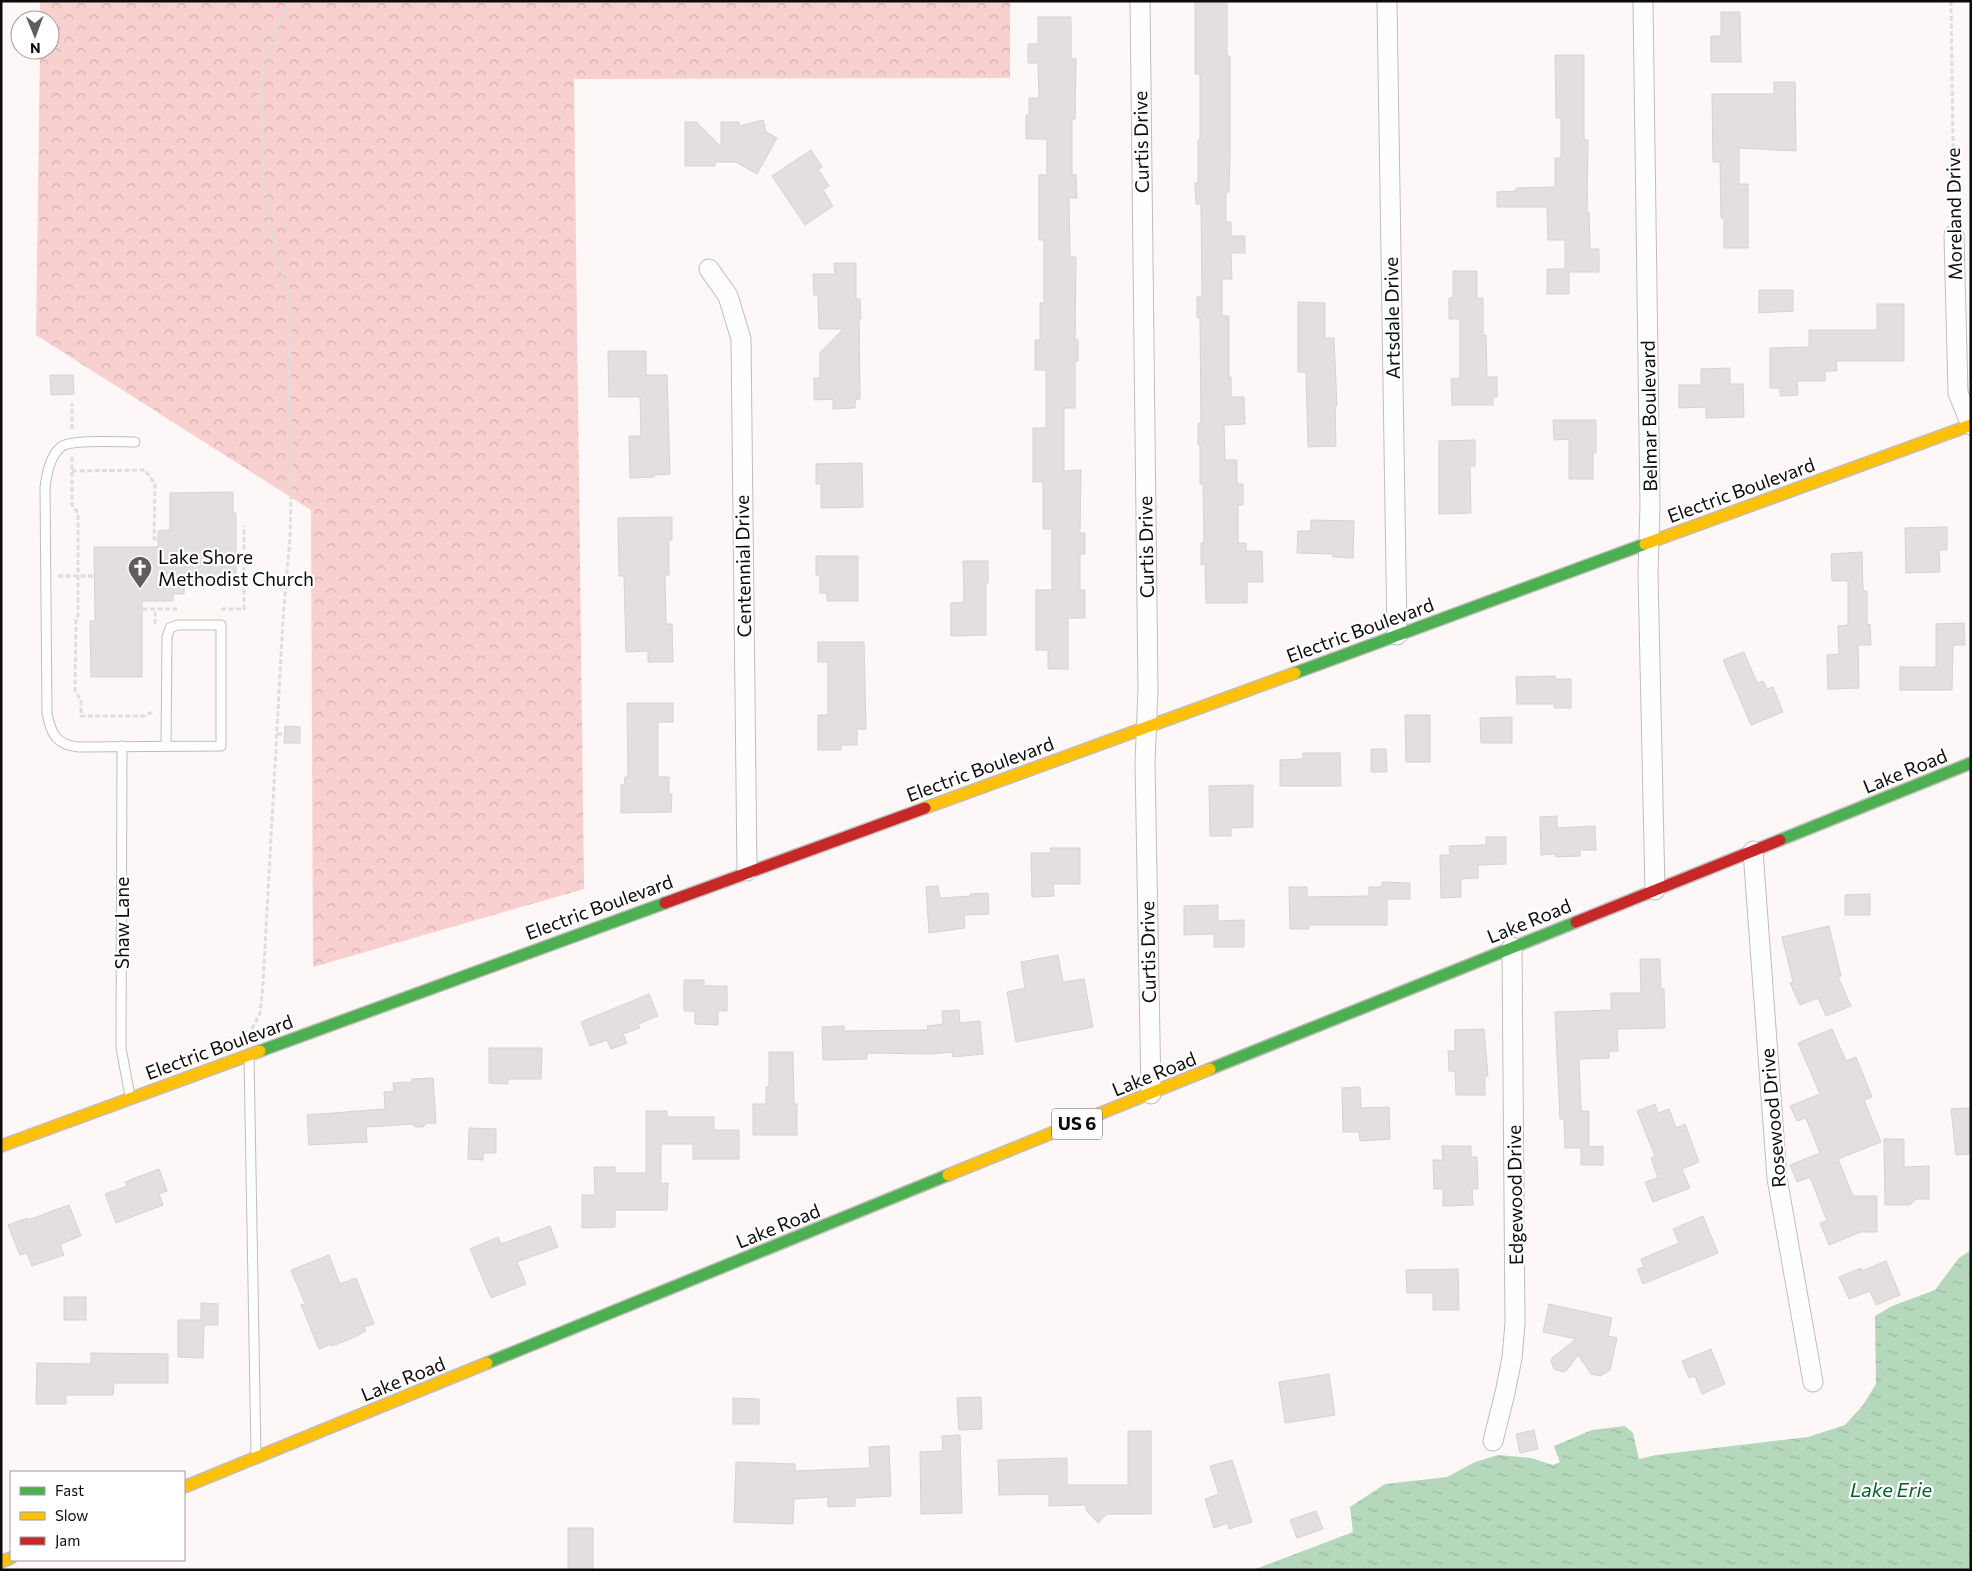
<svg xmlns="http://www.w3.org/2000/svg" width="1972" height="1571" viewBox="0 0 1972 1571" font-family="Commissioner,sans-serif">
	<defs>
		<pattern id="forest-crowns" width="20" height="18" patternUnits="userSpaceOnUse" patternTransform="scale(1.25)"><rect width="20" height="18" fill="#f7d0cf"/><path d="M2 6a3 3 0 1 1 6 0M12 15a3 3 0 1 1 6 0" fill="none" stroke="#d3b1b0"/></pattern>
		<pattern id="water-ripples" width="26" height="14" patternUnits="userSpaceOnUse" patternTransform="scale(1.25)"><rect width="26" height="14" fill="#b5d7bc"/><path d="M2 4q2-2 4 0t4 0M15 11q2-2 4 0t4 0" fill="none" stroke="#9ab7a0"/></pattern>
	</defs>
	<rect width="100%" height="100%" fill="#fdf8f7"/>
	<path fill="url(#forest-crowns)" d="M40 1H1010V78L574 79 584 889 313 967 311 510 36 335 40 50H50V20H40Z"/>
	<path fill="url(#water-ripples)" d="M1971 1250V1570H1253L1353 1532 1350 1507 1385 1484 1447 1477 1475 1462 1498 1455 1531 1458 1553 1465 1560 1462 1554 1446 1592 1430 1625 1426 1633 1433 1639 1459 1656 1455 1808 1437 1845 1425 1863 1405 1876 1384 1875 1316 1892 1306 1935 1290 1959 1258Z"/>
	<g fill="#e3dfdf" stroke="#d5d2d2">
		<path d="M1195 1H1227V56H1230V152L1229 192H1226V222H1231V236H1245V253H1231L1232 279H1222V316H1229V378L1231 377V397H1244L1245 424 1224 425 1225 460H1237V484H1243V505H1238V543H1246V551H1262L1263 582H1247V603H1206L1205 564 1201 565V543H1204L1203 484H1200V445H1198V424L1201 423 1200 318 1197 317V297H1202L1201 204H1196L1195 183H1198V140H1200V74H1195Z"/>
		<path d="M1721 12H1740L1741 62H1711V36H1721Z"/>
		<path d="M1038 17H1071V59H1076L1075 119H1072V175H1076L1077 198H1069L1070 257H1076L1075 340H1078V361H1075V408H1064V471L1081 470 1080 533H1085V554H1080V590H1085V618H1068V669H1048V650H1036V590H1052V529H1043V482H1033V428H1046V370H1035V340H1040V303H1044V240H1039V175H1047V139H1026V115H1029V98H1039L1038 63H1028V44H1038Z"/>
		<path d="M1555 55H1584V139L1588 140 1587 212H1589L1590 249H1599V272H1569V294H1547V269H1565V240H1548L1547 207H1497V192L1516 191V188L1555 187V158H1561V118H1556Z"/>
		<path d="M1774 82H1795L1796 151 1739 148V184H1748V248H1724V218H1721L1720 162H1713L1712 94H1774Z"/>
		<path d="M763 120 766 132 777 138 757 174 736 162H715V166H685V122H696L721 147V122H739V126Z"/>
		<path d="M811 150 822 167 818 169 829 186 823 190 833 206 805 225 772 176Z"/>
		<path d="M834 263H856V299H860L861 319H859L860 399 855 400V408L833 409V399L814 400V378H820V353L843 329H819L818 295H814L813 274H835Z"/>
		<path d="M1453 271H1477V298H1483V336L1486 335 1487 377H1497V397H1493V405H1452L1451 379 1460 378V319H1449V298H1453Z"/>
		<path d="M1759 290H1793V311L1759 313Z"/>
		<path d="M1298 302 1325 303V338H1334L1337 406H1335L1336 446 1308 447 1306 372H1298Z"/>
		<path d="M1877 304H1904V361H1836L1837 371H1825V381H1797L1798 395 1780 396V388H1770V348L1809 347V330H1877Z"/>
		<path d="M608 351H646V375H667L670 474 654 475V477L630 478 629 436H641L640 397H609Z"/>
		<path d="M1730 368V384H1743L1744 417 1706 418V407L1679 408V385H1701V369Z"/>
		<path d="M50 375H73L74 394 51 395Z"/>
		<path d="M1553 420H1596V453H1593V479H1569V439L1554 440Z"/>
		<path d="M1475 440V466H1470L1471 513 1439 514V441Z"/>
		<path d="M862 463 863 507 821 508V484H816V464Z"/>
		<path d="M233 492V513H236V584H184V594H173V601H142V677H91L90 621H95L94 547H158V531L170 530V493Z"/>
		<path d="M672 517V540H669V575H665L666 624H672L673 662H648V651L626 652 624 576H619L618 518Z"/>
		<path d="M1311 520 1354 521 1353 558 1333 557V554L1297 553 1298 531H1311Z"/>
		<path d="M1947 527V550H1939L1940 572 1906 573 1905 528Z"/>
		<path d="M1862 552 1863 591H1867V625L1870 624 1871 645H1858L1859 688 1828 689 1827 655 1839 654 1838 626 1848 625V581H1832L1831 554Z"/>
		<path d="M816 556H858V601H827V593H820V575H816Z"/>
		<path d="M963 561H988V583H986V635L951 636V603L964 602Z"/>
		<path d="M1964 623 1965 645H1953L1952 690H1900V667H1936V624Z"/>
		<path d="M818 642H864L866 729H857V745H841V750H818V715H828V662H818Z"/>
		<path d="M1744 652 1757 683 1763 681 1767 689 1773 687 1783 712 1751 725 1723 660Z"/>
		<path d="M1555 676V679H1571V708H1554V704H1517L1516 677Z"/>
		<path d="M627 703H673V722H658V777H669V794H672L671 812 621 813V785H624L625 777H628Z"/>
		<path d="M1405 715H1430V762H1406Z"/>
		<path d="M1512 717V743H1481L1480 718Z"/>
		<path d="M285 726 300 727V743H284Z"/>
		<path d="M1371 749H1386L1387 772H1371Z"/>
		<path d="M1303 753H1340L1341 786H1280V760L1303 759Z"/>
		<path d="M1253 785V827L1231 828V836H1210L1209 786Z"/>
		<path d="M1557 816V828L1595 826 1596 850H1580V856L1556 857 1555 854 1541 855 1540 817Z"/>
		<path d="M1486 837H1506V864L1478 865V878L1461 879V897L1441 898 1440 855H1450L1449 846 1486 845Z"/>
		<path d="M1050 848H1080V884H1053L1054 896 1032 897 1031 853H1051Z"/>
		<path d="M1382 882 1410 883V899H1387V925H1309V929H1290L1289 887H1307V897L1369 896V887H1382Z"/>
		<path d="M938 886 940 898 971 896 970 894 988 893 989 914 964 915 965 928 929 933 926 887Z"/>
		<path d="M1870 894V915H1845V895Z"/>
		<path d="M1218 905V921L1244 920V947H1214V934L1184 935V906Z"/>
		<path d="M1829 926 1841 976 1838 977 1851 1006 1826 1016 1818 998 1800 1005 1790 983 1793 982 1782 937Z"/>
		<path d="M1058 955 1063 982 1084 979 1093 1027 1016 1042 1007 992 1025 988 1021 962Z"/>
		<path d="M1640 959H1660L1661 989H1664L1665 1028 1617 1029 1618 1051H1609V1058L1579 1059 1581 1111H1589V1147L1603 1146V1165H1581V1148H1565L1564 1119H1560L1555 1012 1611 1010V993H1641Z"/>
		<path d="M684 980H704V986H727V1011H718V1025L695 1024V1011H684Z"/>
		<path d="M649 994 658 1016 638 1024 640 1028 623 1034 627 1043 611 1049 607 1040 590 1046 581 1022Z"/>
		<path d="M959 1010 960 1023 980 1021 983 1054 953 1057 952 1052 930 1054 867 1053V1059L823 1060 822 1027 844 1026V1031L928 1030 927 1026 943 1024 942 1011Z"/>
		<path d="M1484 1029 1488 1076H1485V1095H1456L1455 1071H1449L1448 1051H1455V1030Z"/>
		<path d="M1832 1029 1846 1061 1856 1057 1872 1097 1864 1100 1881 1142 1838 1159 1853 1196H1877V1232H1861L1829 1245 1820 1223 1827 1221 1810 1177 1797 1182 1790 1165 1820 1153 1806 1118 1797 1121 1790 1106 1820 1094 1798 1043Z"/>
		<path d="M489 1048H542L541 1079H508V1084L489 1083Z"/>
		<path d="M769 1052H793L794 1104H797V1135H753V1104H766V1087H769Z"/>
		<path d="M433 1078 436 1123H427L423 1127H416L412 1124 366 1127 367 1142 309 1145 307 1115 385 1109 384 1092 394 1091 393 1083 412 1082V1079Z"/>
		<path d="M1360 1087 1361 1108 1389 1107 1390 1139 1360 1141 1359 1132H1343L1342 1088Z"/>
		<path d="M1655 1104 1658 1113 1669 1109 1676 1128 1685 1124 1699 1162 1682 1169 1690 1188 1653 1202 1645 1182 1658 1178 1651 1158 1655 1156 1637 1111Z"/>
		<path d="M1971 1108V1154L1956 1155 1951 1109Z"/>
		<path d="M646 1111H667V1117H714V1130H739V1159H693V1144H661V1184L668 1183 667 1210H615V1227L582 1228V1195H595L594 1167H615V1173H646Z"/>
		<path d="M469 1128 496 1129V1153H483V1160L468 1159Z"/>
		<path d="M1884 1139H1904V1167L1929 1166V1199H1916L1910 1205H1885Z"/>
		<path d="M1442 1146H1471V1157H1477L1478 1189H1472L1473 1205 1443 1206V1189H1434L1433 1160H1443Z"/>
		<path d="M159 1169 167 1191 159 1194 163 1205 116 1223 105 1194 127 1186 125 1182Z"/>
		<path d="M69 1205 81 1236 60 1244 64 1255 32 1266 27 1253 20 1255 8 1225 27 1218 28 1220Z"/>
		<path d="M1703 1216 1718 1253 1643 1284 1637 1269 1644 1267 1641 1259 1679 1243 1673 1229Z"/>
		<path d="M550 1226 558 1247 517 1262 526 1284 491 1298 470 1249 498 1237 501 1244Z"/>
		<path d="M329 1255 340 1284 356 1278 374 1324 364 1327 366 1331 348 1340 332 1346 331 1344 319 1349 301 1305 305 1304 291 1270Z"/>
		<path d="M1886 1261 1900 1295 1876 1305 1870 1291 1849 1299 1839 1277 1861 1268 1862 1271Z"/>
		<path d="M1458 1269 1459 1310H1433V1293H1407L1406 1270Z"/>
		<rect x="64" y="1297" width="22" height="23"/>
		<path d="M201 1303 218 1304V1325H204L203 1358 178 1357V1320H201Z"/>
		<path d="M1549 1304 1612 1318 1608 1336 1617 1338 1610 1370 1601 1376 1591 1374 1578 1355 1567 1370 1563 1372 1554 1369 1551 1361 1553 1357 1576 1339 1543 1332Z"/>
		<path d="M1711 1349 1725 1384 1702 1394 1695 1376 1689 1378 1682 1361Z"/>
		<path d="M91 1353 168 1354V1383H114L113 1395H66V1404H36L37 1363 91 1364Z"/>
		<path d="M1329 1374 1335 1415 1285 1423 1279 1382Z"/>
		<path d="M981 1397 982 1429 959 1430 957 1398Z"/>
		<path d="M733 1398 759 1399V1424H733Z"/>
		<path d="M1534 1430 1538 1449 1520 1453 1516 1434Z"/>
		<path d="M1128 1431H1151V1514H1107L1098 1523 1086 1510V1505L1049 1506V1494L999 1495 998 1460 1067 1458V1485H1128Z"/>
		<path d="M960 1435 962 1513 921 1514 920 1452 943 1451 942 1436Z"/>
		<path d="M889 1446 891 1496 855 1498V1506L828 1507V1497L794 1499 793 1524 734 1522 736 1462 795 1464V1471L870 1468 869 1447Z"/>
		<path d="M1232 1460 1252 1522 1229 1529 1228 1523 1214 1528 1205 1499 1219 1494 1210 1466Z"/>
		<path d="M1316 1511 1323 1529 1297 1538 1290 1520Z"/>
		<rect x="568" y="1528" width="25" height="42"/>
	</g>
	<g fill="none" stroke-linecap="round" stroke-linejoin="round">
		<defs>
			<g id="lane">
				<path d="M135 442C121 442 70 439 61 447 50 456 47 473 45 487L47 713C51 734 56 745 79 747L221 746V625H177L170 628 167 637 166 746"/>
				<path d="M122 746 121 1048 130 1096"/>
				<path d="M249 1057 256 1454"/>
			</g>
			<g id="street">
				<path d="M1140 1 1148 690 1145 762 1151 1094"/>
				<path d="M1387 1 1397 635"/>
				<path d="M1643 1 1650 506 1648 573 1655 890"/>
				<path d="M1954 235 1958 393 1971 425"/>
				<path d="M709 269 728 296 741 339 747 871"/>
				<path d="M1753 851 1777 1178 1813 1382"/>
				<path d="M1493 1441 1505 1393 1512 1358 1515 1323 1512 947"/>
			</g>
			<g id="fast">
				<path d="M1295 673 1645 544"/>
				<path d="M1780 840 1971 763"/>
				<path d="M260 1051 665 903"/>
				<path d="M1210 1069 1576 922"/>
				<path d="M487 1363 948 1175"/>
			</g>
			<g id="slow">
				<path d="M1645 544 1971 425"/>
				<path d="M925 808 1295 673"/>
				<path d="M1 1146 260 1051"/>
				<path d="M948 1175 1210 1069"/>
				<path d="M184 1487 487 1363"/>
				<path d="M1 1562 11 1558"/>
			</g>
			<g id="jam">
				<path d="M665 903 925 808"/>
				<path d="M1576 922 1780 840"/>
			</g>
		</defs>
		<use href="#lane" stroke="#c0bdbc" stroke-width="11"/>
		<use href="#street" stroke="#c0bdbc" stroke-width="21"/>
		<use href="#fast" stroke="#c0bdbc" stroke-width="14"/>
		<use href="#slow" stroke="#c0bdbc" stroke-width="14"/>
		<use href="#jam" stroke="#c0bdbc" stroke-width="14"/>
		<g stroke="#dedddd" stroke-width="3" stroke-dasharray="5 2.5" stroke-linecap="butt">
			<path d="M1951 1 1954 217"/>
			<path d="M72 429V403"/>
			<path d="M72 457V505L78 513V615L76 618 75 690 81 701V716H144L153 712"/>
			<path d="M72 471 145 470 155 484 154 539H158"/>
			<path d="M58 576H95"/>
			<path d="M135 609H177"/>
			<path d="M221 609H244V526"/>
			<path d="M155 624V609"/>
			<path d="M277 734H285"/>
			<path d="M252 1029 260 1013 263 984 283 619 290 538 292 456 289 395 291 307 286 281 277 258 271 229 264 186 260 88 263 63 289 1"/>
		</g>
		<use href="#lane" stroke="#fffefe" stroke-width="9"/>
		<use href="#street" stroke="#fffefe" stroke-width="19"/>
		<use href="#fast" stroke="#4caf50" stroke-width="11"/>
		<use href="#slow" stroke="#ffc107" stroke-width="11"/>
		<use href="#jam" stroke="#c62828" stroke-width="11"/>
	</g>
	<defs>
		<symbol id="church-pin" viewBox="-11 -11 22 30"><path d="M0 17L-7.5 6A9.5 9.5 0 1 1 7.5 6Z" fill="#615d5d" stroke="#fff"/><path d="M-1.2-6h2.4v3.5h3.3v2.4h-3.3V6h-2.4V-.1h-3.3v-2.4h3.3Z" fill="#fff"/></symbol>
	</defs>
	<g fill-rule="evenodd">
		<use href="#church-pin" x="126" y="554" width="28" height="38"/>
	</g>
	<g text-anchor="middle" stroke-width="4.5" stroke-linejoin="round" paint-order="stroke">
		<rect fill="#fff" stroke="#565454" stroke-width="1" x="1052" y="1108.5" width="50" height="31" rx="4"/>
		<g font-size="18" font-weight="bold" fill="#0d0a0a">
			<text x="1077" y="1130">US 6</text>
		</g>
		<g font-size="19" fill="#0d0a0a" stroke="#fff">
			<text transform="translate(1141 142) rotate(-91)" y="7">Curtis Drive</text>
			<text transform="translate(1954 214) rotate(-91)" y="7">Moreland Drive</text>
			<text transform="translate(1392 318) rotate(-91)" y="7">Artsdale Drive</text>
			<text transform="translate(1649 416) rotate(-91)" y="7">Belmar Boulevard</text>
			<text transform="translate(1741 490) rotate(-20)" y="7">Electric Boulevard</text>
			<text transform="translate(1146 547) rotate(-91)" y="7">Curtis Drive</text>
			<text transform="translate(743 566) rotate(-91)" y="7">Centennial Drive</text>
			<text transform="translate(1360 630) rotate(-20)" y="7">Electric Boulevard</text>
			<text transform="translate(980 769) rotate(-20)" y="7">Electric Boulevard</text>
			<text transform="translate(1905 771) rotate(-22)" y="7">Lake Road</text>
			<text transform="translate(599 907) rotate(-20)" y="7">Electric Boulevard</text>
			<text transform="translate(1529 921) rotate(-22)" y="7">Lake Road</text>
			<text transform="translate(122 923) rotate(-90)" y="7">Shaw Lane</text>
			<text transform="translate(1148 952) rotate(-91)" y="7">Curtis Drive</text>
			<text transform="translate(219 1047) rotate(-20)" y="7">Electric Boulevard</text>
			<text transform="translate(1154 1074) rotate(-22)" y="7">Lake Road</text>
			<text transform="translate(1773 1118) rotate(-95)" y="7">Rosewood Drive</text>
			<text transform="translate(1515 1195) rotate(-91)" y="7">Edgewood Drive</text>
			<text transform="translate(778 1226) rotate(-22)" y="7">Lake Road</text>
			<text transform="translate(403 1379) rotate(-22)" y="7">Lake Road</text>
		</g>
		<g font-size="19" fill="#0d0a0a" stroke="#fff" text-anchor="start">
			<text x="158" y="564">Lake Shore<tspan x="158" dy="22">Methodist Church</tspan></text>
		</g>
		<g font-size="20" font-style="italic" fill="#065b2c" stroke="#fff">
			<text x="1891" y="1497">Lake Erie</text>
		</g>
	</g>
	<rect width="1972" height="1571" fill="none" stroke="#0d0a0a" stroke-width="5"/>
	<rect x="10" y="1471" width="175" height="90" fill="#ffffff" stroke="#9e9d9d"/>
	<rect x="20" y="1487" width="25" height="8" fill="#4caf50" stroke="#9e9d9d"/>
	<text x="55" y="1496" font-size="15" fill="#0d0a0a">Fast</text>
	<rect x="20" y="1512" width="25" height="8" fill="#ffc107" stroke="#9e9d9d"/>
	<text x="55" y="1521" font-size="15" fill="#0d0a0a">Slow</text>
	<rect x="20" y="1537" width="25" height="8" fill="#c62828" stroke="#9e9d9d"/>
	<text x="55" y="1546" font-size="15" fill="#0d0a0a">Jam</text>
	<g transform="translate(35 35) rotate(179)"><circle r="24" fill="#ffffff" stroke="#9e9d9d"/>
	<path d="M0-4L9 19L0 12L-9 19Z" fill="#615d5d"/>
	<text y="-8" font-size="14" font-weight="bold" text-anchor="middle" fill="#0d0a0a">N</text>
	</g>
</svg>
